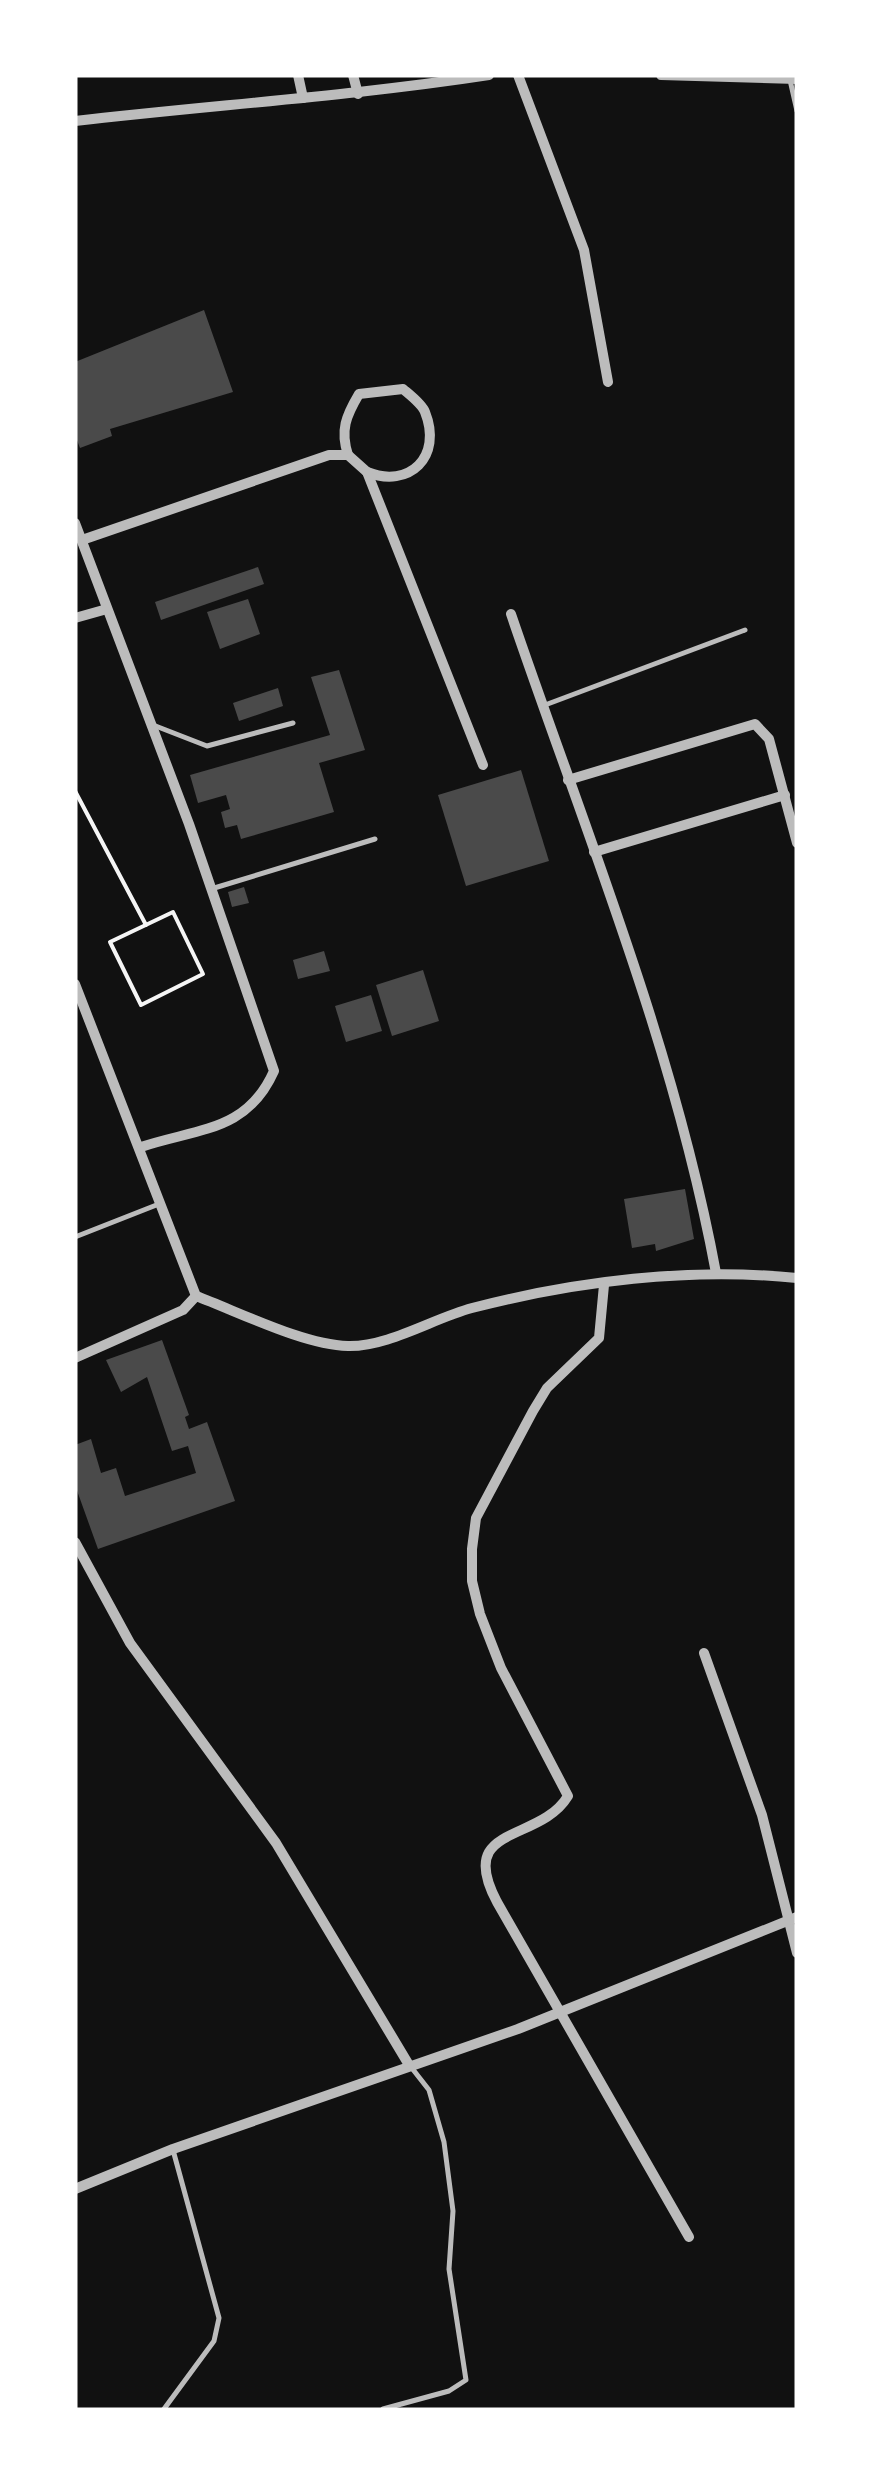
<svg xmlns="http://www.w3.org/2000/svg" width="872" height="2485" viewBox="0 0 872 2485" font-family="'PT Sans',sans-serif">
	<rect width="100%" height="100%" fill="#111"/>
	<g fill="#4a4a4a">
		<path d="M204 310 233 392 110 429 112 436 80 448 75 435V362Z"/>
		<path d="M258 567 264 584 161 620 155 602Z"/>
		<path d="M248 599 260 634 220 649 207 612Z"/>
		<path d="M339 670 365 750 319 763 334 812 241 839 237 825 225 828 221 812 230 809 226 795 198 803 190 775 330 735 311 677Z"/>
		<path d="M278 688 283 706 239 721 233 703Z"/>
		<path d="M521 770 549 861 466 886 438 795Z"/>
		<path d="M244 887 249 903 232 907 228 892Z"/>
		<path d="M324 951 330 971 298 979 293 960Z"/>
		<path d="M423 970 439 1021 392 1036 376 985Z"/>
		<path d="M371 995 382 1031 346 1042 335 1006Z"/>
		<path d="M685 1189 694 1239 656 1251 655 1244 632 1248 624 1199Z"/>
		<path d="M162 1340 189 1415 185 1417 189 1429 207 1422 235 1501 98 1549 75 1485V1445L91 1439 101 1473 116 1468 125 1496 196 1473 188 1446 172 1451 147 1377 121 1392 106 1360Z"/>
	</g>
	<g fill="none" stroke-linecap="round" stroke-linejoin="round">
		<g stroke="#f5f5f5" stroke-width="4">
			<path d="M75 791 146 925"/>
			<path d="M173 912 203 974 141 1005 110 942Z"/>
		</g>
		<g stroke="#bcbcbc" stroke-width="5">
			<path d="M790 80 797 111"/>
			<path d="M545 705 745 630"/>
			<path d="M153 725 207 746 293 723"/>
			<path d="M211 889 375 839"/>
			<path d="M75 1237 159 1204"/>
			<path d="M164 2409 214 2341 219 2318 173 2150"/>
			<path d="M383 2409 449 2391 466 2380 449 2269 453 2211 444 2142 429 2090 411 2067"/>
		</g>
		<g stroke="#bcbcbc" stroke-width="10">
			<path d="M298 75 303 98"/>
			<path d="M353 75 358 94"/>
			<path d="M518 75 584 250 608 382"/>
			<path d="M661 75 797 79"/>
			<path d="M75 121C213 105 352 96 489 75"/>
			<path d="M348 455C340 430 346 416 359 394L403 389C410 395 422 404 425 412 443 457 409 489 367 472"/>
			<path d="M75 523 189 824 274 1071C247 1132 198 1128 141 1147"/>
			<path d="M82 540 329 455H348L367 472 483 765"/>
			<path d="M511 614C585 831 674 1046 716 1273"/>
			<path d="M75 618 107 609"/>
			<path d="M568 780 755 724 769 739 797 843"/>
			<path d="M594 852 785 795"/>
			<path d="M75 984 196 1296"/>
			<path d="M604 1285 599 1338 547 1388 533 1411 476 1518 472 1549V1581L480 1614 501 1668 568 1796C539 1844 455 1823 497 1902L689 2237"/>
			<path d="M75 1358 183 1310 196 1296C239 1312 304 1345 348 1346 388 1347 434 1318 472 1308 576 1281 690 1267 797 1278"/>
			<path d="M75 1542 130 1643 276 1843 409 2065"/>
			<path d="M704 1653 762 1815 797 1953"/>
			<path d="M75 2189 173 2149 518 2029 797 1917"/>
		</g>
	</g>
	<rect width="872" height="2485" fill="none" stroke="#ffffff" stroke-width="155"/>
</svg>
